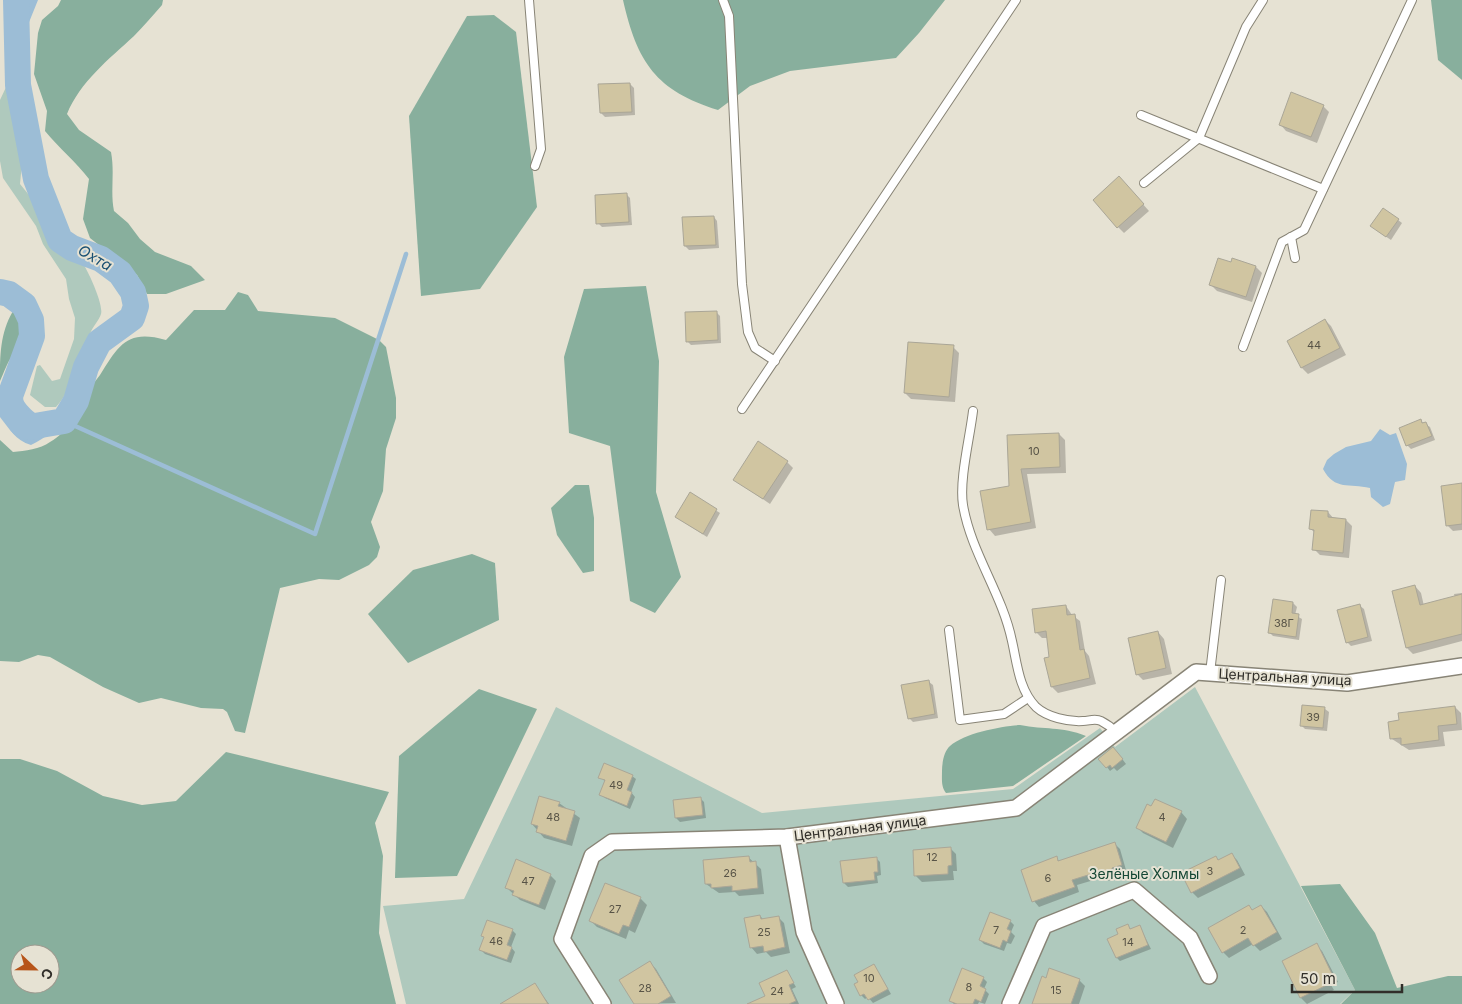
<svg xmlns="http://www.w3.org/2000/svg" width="1462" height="1004" viewBox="0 0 1462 1004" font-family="Inter,sans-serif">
	<rect width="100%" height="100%" fill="#e6e2d3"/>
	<g fill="#afc9bd">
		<path d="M8 83 22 163 20 184 33 200 62 249C68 250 75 252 79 257 86 266 104 304 101 314 99 321 92 327 90 334 80 360 74 387 56 407H45L30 395 37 366 40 365 52 381 60 379 74 339 75 318 69 299 66 279 43 244 36 226 3 178 0 161V100Z"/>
		<path d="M1195 687 1355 990 1340 1004H406L383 906 464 899 556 707 762 813 1013 789 1100 728 1115 747Z"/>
	</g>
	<g fill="#88af9d" fill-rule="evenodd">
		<path d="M61 0H163L162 5C153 15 144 26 134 36 109 59 80 82 67 114L79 130 111 152C115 173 110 191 114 211L128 223 140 239 155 252 191 266 205 280 166 294H147L137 275 90 238 83 219 89 179C76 162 59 148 45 131L47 111 34 74 38 33 42 20 58 6Z"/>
		<path d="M623 0H945L919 33 896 58 790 71 750 86 718 110C656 91 637 62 623 0Z"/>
		<path d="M1431 0H1462V80L1438 60Z"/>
		<path d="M494 15 516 32 537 207 480 289 421 296 409 116 467 16Z"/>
		<path d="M646 286 659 361 656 492 681 577 655 613 630 601 610 446 569 433 564 357 584 289Z"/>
		<path d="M238 292 248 295 258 311 335 318 379 340 386 347 396 398V418L386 449 383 491 371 522 380 547 377 557 369 565 339 580 319 579 280 588 245 733 235 731 227 712 223 709 201 708 161 698 139 703 103 687 50 657 38 655 19 662 0 661V440L13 452C25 451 40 449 50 442 69 432 73 413 84 396 88 389 95 382 100 375 119 345 127 329 166 340L194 310H225Z"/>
		<path d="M13 311H23C30 334 27 339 13 355 7 362 4 373 0 381 0 356 0 333 13 311Z"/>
		<path d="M575 485H589L594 518V571L583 573 557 535 551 508Z"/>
		<path d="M472 554 495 563 499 620 408 663 368 614 413 570Z"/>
		<path d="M479 689 537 709 457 876 395 878 399 756Z"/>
		<path d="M1020 725C1045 730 1061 726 1086 736L1013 786 946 793C941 787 942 779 942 771 942 763 944 751 950 746 964 733 1002 726 1020 725Z"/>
		<path d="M226 752 389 792 375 823 383 856 379 933 396 1004H0V759H20L57 771 103 796 142 805 176 801ZM20 954H50V984H20Z"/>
		<path d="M1340 884 1375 933 1397 988 1448 976H1462V1004H1341L1355 990 1301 886Z"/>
	</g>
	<g fill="#9cbdd6">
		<path d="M4 0H38L17 52C7 37 11 17 4 0Z"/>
		<path d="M18 377C18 396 25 407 41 417L70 413C61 427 45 438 31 445 0 435 1 404 18 377Z"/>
		<path d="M1380 429 1390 435 1396 433 1407 464 1405 480 1395 482 1390 504 1383 507 1371 497 1370 488C1349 483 1335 491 1323 469L1327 460 1334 454 1346 447 1371 441Z"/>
	</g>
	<g fill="#0003">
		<path d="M630 84 634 88 635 115 605 117 601 113Z"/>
		<path d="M1323 106 1329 112 1317 143 1286 131 1280 124Z"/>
		<path d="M1125 184 1149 211 1124 233 1118 227Z"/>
		<path d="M626 194 630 198 632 225 602 227 598 223Z"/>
		<path d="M714 217 717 221 719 248 689 250 685 246Z"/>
		<path d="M1398 220 1402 223 1391 240 1376 230Z"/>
		<path d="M1256 267 1262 273 1252 302 1217 291 1211 285Z"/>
		<path d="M716 312 720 316 721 343 691 345 687 341Z"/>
		<path d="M1325 320 1331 326 1346 355 1308 374 1302 368 1289 342 1311 330 1310 328Z"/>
		<path d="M953 347 959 353 955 402 911 399 905 393Z"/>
		<path d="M1420 421 1430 427 1435 440 1411 449 1407 445Z"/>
		<path d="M1059 434 1065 440 1066 473 1027 474 1036 528 995 536 989 529 1010 487 1008 436Z"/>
		<path d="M787 462 793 468 770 504 735 480Z"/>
		<path d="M1462 484V530L1453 531 1447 525Z"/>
		<path d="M690 494 720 513 707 537 676 517Z"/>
		<path d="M1328 512 1334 519 1346 520 1352 526 1349 558 1320 555 1314 549 1315 533 1311 529Z"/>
		<path d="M1415 586 1421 593 1424 606 1455 598 1454 594 1462 593V641L1413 654 1407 648Z"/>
		<path d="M1293 603 1297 607 1295 615 1302 619 1299 640 1273 636 1269 632Z"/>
		<path d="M1066 606 1072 615 1080 621 1085 651 1089 656 1096 684 1058 693 1052 687 1048 638H1042L1036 632Z"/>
		<path d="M1360 606 1364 609 1372 641 1351 646 1347 642Z"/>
		<path d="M1158 632 1164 639 1172 674 1143 680 1137 674Z"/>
		<path d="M929 682 933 685 938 718 913 722 909 718Z"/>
		<path d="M1455 707 1461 713 1462 730 1443 732 1445 746 1409 750 1392 739Z"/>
		<path d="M1325 709 1329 712 1327 731 1305 729 1301 725Z"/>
		<path d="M1117 752 1126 764 1117 771 1114 768 1110 771 1107 767Z"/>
		<path d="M632 776 636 779 631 792 635 797 630 809 605 798 601 795 606 782 600 777Z"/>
		<path d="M700 798 704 802 706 818 680 822 676 818Z"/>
		<path d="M559 803 580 818 572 846 544 838 532 824Z"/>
		<path d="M1181 812 1187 819 1173 848 1143 833 1137 827Z"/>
		<path d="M1115 844 1120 849 1126 870 1116 873 1118 878 1109 881 1104 877 1077 885 1079 892 1039 907 1034 901 1056 858 1060 862Z"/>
		<path d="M950 848 956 854 957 871H953L954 880 922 882 916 876Z"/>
		<path d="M1231 854 1237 860 1245 875 1198 898 1192 892 1216 857 1219 861Z"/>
		<path d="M748 857 761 869 764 894 739 896 735 892 719 893 706 884Z"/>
		<path d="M876 858 880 862 881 875 877 876 878 883 848 887 844 883Z"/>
		<path d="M550 875 556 881 545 910 520 900 507 888Z"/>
		<path d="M606 884 641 899 647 905 635 933 629 930 626 939 597 927 591 921Z"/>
		<path d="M1261 906 1267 912 1282 939 1260 951 1253 944 1229 958 1223 952 1253 911Z"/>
		<path d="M760 916 764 920 778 917 784 923 790 953 771 957 766 952 757 954 751 947Z"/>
		<path d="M1010 921 1014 925 1011 932 1015 936 1011 944 1007 943 1004 951 984 944 980 940Z"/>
		<path d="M1127 926 1132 930 1140 927 1151 949 1120 961 1117 958 1120 935Z"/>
		<path d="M512 930 516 934 511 947 515 952 511 963 485 954 481 950 485 938 482 935Z"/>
		<path d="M1316 945 1322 951 1338 982 1331 985 1334 990 1307 1004 1301 998 1283 962Z"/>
		<path d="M650 963 656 969 676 1003 635 1004Z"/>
		<path d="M874 965 891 994 873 1003 868 997 865 999 861 995Z"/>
		<path d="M787 972 796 987 792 989 799 1004H765L767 996Z"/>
		<path d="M983 978 987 982 984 989 989 994 985 1004 979 1002 978 1004H954L951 1001Z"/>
		<path d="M1079 980 1085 986 1079 1004H1034Z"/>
		<path d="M535 985 549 1004H515Z"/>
	</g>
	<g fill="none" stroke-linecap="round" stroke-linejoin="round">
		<path stroke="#9cbdd6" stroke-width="4.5" d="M64 421 315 534 406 254"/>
		<path stroke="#9cbdd6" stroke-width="26" d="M0 292 9 294 24 305 31 320 32 336 10 396 11 410 21 423 29 427 64 421 76 401 86 367 99 342 132 318 136 306 133 292 120 273 101 259 72 248 60 240 36 179 18 85 16 0"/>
	</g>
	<g fill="#d0c5a1" stroke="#aaa697">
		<path d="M630 83 632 112 600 113 598 84Z"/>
		<path d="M1291 92 1324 105 1311 137 1279 125Z"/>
		<path d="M1119 176 1144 204 1117 228 1093 200Z"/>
		<path d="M627 193 629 222 596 224 595 195Z"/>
		<path d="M1383 208 1399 219 1386 237 1370 226Z"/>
		<path d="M714 216 716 245 684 246 682 217Z"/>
		<path d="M1218 258 1231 262 1232 258 1256 266 1246 297 1209 285Z"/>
		<path d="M717 311 718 340 686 342 685 312Z"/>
		<path d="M1325 319 1340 348 1301 368 1287 341Z"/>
		<path d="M908 342 954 345 949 397 904 393Z"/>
		<path d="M1421 419 1422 423 1426 422 1432 436 1406 446 1399 428Z"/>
		<path d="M1059 433 1060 467 1021 469 1031 522 987 530 980 491 1009 486 1007 435Z"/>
		<path d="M758 441 788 461 763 499 733 480Z"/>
		<path d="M1462 483V524L1446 526 1441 486Z"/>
		<path d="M690 492 717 509 703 534 675 517Z"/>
		<path d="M1311 510 1328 511V517L1346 519 1343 553 1312 550 1314 530 1309 529Z"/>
		<path d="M1415 585 1420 605 1462 594V634L1406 648 1392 591Z"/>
		<path d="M1273 599 1293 602 1292 613 1299 614 1296 637 1268 633Z"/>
		<path d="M1360 604 1368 637 1346 643 1337 610Z"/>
		<path d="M1066 605 1067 615 1075 614 1080 650 1084 649 1090 678 1051 687 1044 658 1049 657 1046 631 1035 633 1032 609Z"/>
		<path d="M1158 631 1166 668 1136 675 1128 638Z"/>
		<path d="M929 680 935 714 908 719 901 685Z"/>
		<path d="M1302 705 1325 707 1323 728 1300 726Z"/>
		<path d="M1455 706 1457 724 1438 726 1439 740 1401 745V738L1390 739 1388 722 1399 720 1398 713Z"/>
		<path d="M1113 747 1123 759 1112 768 1110 765 1106 768 1098 759Z"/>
		<path d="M604 763 633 775 627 790 632 792 627 806 599 795 605 780 598 778Z"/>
		<path d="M539 796 560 802 558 806 575 811 566 841 536 832 538 826 531 824Z"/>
		<path d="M701 797 703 815 675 818 673 800Z"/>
		<path d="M1155 799 1182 811 1166 842 1136 828 1147 804 1151 806Z"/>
		<path d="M1115 842 1122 865 1112 868 1113 873 1102 876 1101 871 1072 880 1075 887 1032 902 1021 870 1057 856 1058 861Z"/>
		<path d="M951 847 952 865 948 866V874L914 876 913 850Z"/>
		<path d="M1232 853 1240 868 1191 893 1181 873 1216 856 1218 860Z"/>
		<path d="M749 856 750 862 756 861 758 888 732 891V886L711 888V884H705L703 860Z"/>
		<path d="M877 857 878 872H874L875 880 843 883 840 861Z"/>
		<path d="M516 859 551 874 539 905 512 895 514 891 505 888Z"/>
		<path d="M605 883 641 897 629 927 623 925 619 934 589 921Z"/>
		<path d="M1249 905 1252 910 1261 905 1277 932 1253 946 1248 938 1222 953 1208 928Z"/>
		<path d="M990 912 1011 920 1007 929 1011 931 1007 942 1003 940 1000 948 979 940Z"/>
		<path d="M760 915 761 919 779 916 785 947 764 952 763 946 750 948 744 918Z"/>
		<path d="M487 920 513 929 507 945 512 947 507 960 479 950 484 937 481 936Z"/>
		<path d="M1128 924 1130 929 1140 925 1148 945 1116 958 1107 939 1118 934 1116 929Z"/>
		<path d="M1317 943 1333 976 1326 979 1329 984 1300 998 1282 961Z"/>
		<path d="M650 961 671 996 658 1004H634L619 980Z"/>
		<path d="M874 964 888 989 868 1000 864 994 860 996 854 984 858 982 854 975Z"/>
		<path d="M962 968 984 977 980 986 986 989 981 1002 975 999 973 1004H957L949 1001Z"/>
		<path d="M1049 968 1080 979 1071 1004H1032L1042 976 1046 978Z"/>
		<path d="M787 970 794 983 789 985 796 1001 789 1004H747L765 996 759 983Z"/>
		<path d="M535 983 548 1004H500Z"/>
	</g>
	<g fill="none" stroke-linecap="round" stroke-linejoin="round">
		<defs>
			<g id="service">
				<path d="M529 0 541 149 535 166"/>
				<path d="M723 0 729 16 742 284 748 332 755 348 775 361"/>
				<path d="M1141 115 1323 189"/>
				<path d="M1144 183 1199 138 1246 27 1263 0"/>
				<path d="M1291 237 1295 258"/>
				<path d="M1243 347 1282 242 1304 230 1412 0"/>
				<path d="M742 409 1016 0"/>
				<path d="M973 411C970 437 959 480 963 505 971 553 1002 593 1012 641 1017 663 1019 690 1036 707 1047 717 1068 722 1083 721 1089 721 1095 718 1101 721 1107 724 1112 728 1116 732"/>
				<path d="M949 630 960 720 1004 714 1028 698"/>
				<path d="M1210 673 1221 580"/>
			</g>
			<g id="minor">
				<path d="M787 837 804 932 836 1004"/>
				<path d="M603 1004 562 939 592 856 612 842 787 837 1016 808 1196 672 1347 683 1462 666"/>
				<path d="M1010 1004 1044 926 1134 890 1190 938 1209 976"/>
			</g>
		</defs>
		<use href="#service" stroke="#888476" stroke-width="10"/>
		<use href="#minor" stroke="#888476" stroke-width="18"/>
		<use href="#service" stroke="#fff" stroke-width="8"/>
		<use href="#minor" stroke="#fff" stroke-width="15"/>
	</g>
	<g text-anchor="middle" stroke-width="4" stroke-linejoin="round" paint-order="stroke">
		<g font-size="11" fill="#585447">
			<text x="1314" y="349">44</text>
			<text x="1034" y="455">10</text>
			<text x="1284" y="627">38Г</text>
			<text x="1313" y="721">39</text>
			<text x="616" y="789">49</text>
			<text x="553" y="821">48</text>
			<text x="1162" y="821">4</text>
			<text x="932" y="861">12</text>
			<text x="1210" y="875">3</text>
			<text x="730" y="877">26</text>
			<text x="1048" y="882">6</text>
			<text x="528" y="885">47</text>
			<text x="615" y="913">27</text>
			<text x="996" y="934">7</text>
			<text x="1243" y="934">2</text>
			<text x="764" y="936">25</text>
			<text x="496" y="945">46</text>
			<text x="1128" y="946">14</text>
			<text x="869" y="982">10</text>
			<text x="969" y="991">8</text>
			<text x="645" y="992">28</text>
			<text x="1056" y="994">15</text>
			<text x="777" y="995">24</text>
		</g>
		<g font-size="14" fill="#302e29" stroke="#e6e2d3">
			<text transform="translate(1285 677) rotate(3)" y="5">Центральная улица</text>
			<text transform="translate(860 828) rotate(-7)" y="5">Центральная улица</text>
		</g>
		<g font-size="14" fill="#144734" stroke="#e6e2d3">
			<text x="1144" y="879">Зелёные Холмы</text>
		</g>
		<g font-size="15" font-style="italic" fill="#1a5072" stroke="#e6e2d3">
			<text transform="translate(95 258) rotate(30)" y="5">Охта</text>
		</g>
	</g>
	<g transform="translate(35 969) rotate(112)"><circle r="24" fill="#e6e2d3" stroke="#9d9a8f"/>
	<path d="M0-4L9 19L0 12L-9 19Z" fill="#b7551a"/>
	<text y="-8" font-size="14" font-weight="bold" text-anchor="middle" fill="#302e29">С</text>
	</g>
	<path d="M1292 984v8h110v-8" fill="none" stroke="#302e29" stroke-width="2.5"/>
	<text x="1300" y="984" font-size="15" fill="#302e29" stroke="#e6e2d3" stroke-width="4" paint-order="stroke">50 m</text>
</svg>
